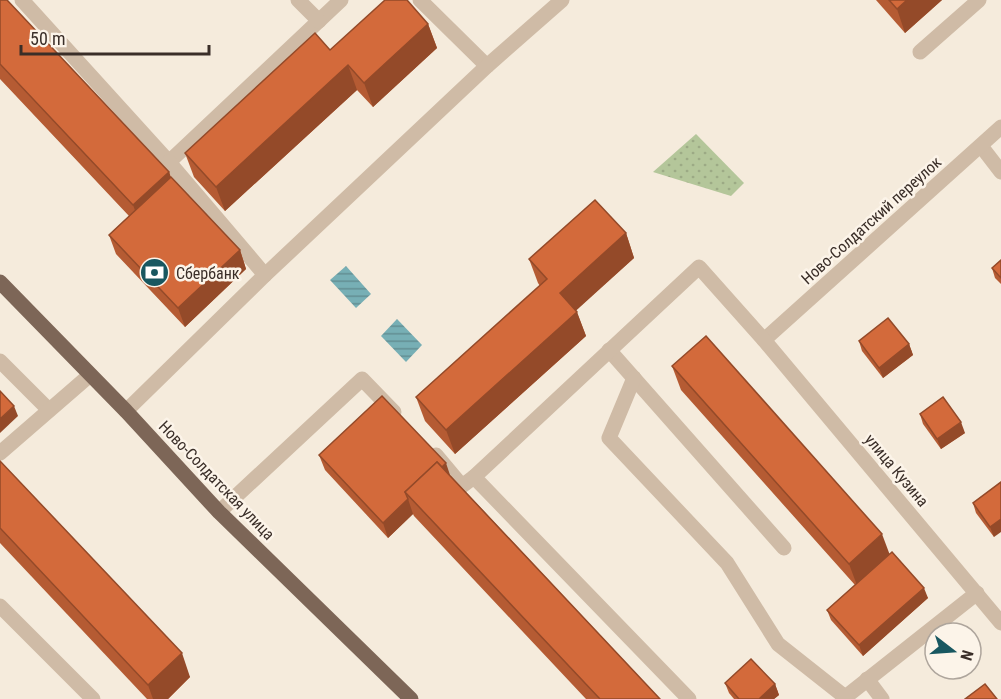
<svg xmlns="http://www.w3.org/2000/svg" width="1001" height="699" viewBox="0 0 1001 699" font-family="'Roboto Condensed',sans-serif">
	<defs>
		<pattern id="park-dots" width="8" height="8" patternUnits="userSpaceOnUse" patternTransform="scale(1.5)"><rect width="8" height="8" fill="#b4c69a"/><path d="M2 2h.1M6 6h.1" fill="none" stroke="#9caa85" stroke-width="1.8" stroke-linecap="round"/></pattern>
		<pattern id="water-rules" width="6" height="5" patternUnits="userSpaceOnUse" patternTransform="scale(1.5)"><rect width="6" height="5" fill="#77afb5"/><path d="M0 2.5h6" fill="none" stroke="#638f93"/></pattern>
	</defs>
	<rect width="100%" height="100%" fill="#f5ebdc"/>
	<path fill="url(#park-dots)" d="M696 134 744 183 731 196 653 172Z"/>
	<g fill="url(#water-rules)">
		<path d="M346 266 371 294 356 308 330 280Z"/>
		<path d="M397 319 422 345 406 362 381 336Z"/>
	</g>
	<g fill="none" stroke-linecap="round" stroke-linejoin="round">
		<g stroke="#cfbba6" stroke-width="15">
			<path d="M22 0 169 162 341 0"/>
			<path d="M298 0 319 21"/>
			<path d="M420 0 487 66"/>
			<path d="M920 52 979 0"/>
			<path d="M981 146 1001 172"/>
			<path d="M169 162 265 275"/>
			<path d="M764 340 1001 127"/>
			<path d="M609 350 784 548"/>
			<path d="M0 361 49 410"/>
			<path d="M634 378 609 438 727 563 778 644 845 697"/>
			<path d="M126 411 265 275 487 66 562 0"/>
			<path d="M0 453 90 375"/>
			<path d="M436 455 462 486 474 477"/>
			<path d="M219 512 362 379 394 412"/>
			<path d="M0 606 93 699"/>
			<path d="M867 679 882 699"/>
			<path d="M689 699 474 477 699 267 764 340 1001 623"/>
			<path d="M843 699 977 593"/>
		</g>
		<path stroke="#7d6657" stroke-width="15" d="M0 282 126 411 219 512 411 699"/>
	</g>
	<g fill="#b55b33">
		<path d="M0 0 169 172 171 177 240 250 246 269 185 327 116 254 109 235 129 216 0 79Z"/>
		<path d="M876 0H942L905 33Z"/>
		<path d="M428 24 437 48 373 107 357 90 225 211 194 177 185 153 330 50Z"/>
		<path d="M626 233 634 258 576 310 586 336 455 454 425 421 416 397 540 286 538 283 529 259Z"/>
		<path d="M1001 260V284L995 278 992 268Z"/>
		<path d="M859 341 909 344 913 355 883 378 862 351Z"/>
		<path d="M672 366 890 554 928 598 863 656 831 620 827 610 855 585 681 390Z"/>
		<path d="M920 414 965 433 941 449 923 424Z"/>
		<path d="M319 455 451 476 660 699H586L414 516 413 514 388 538 325 470Z"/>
		<path d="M0 461 190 677 168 699H147L0 543Z"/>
		<path d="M1001 482 994 537 976 513 973 503Z"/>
		<path d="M725 683 775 684 779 695 774 699H734L729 693Z"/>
	</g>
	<g fill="#944a29">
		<path d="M907 0H942L905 33 897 9Z"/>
		<path d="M428 24 437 48 373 107 364 83Z"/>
		<path d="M348 65 357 90 225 211 216 187Z"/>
		<path d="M169 172 177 196 142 229 133 205Z"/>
		<path d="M626 233 634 258 569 317 560 293Z"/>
		<path d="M240 250 246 269 185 327 178 308Z"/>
		<path d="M577 312 586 336 455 454 446 430Z"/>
		<path d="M909 344 913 355 883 378 879 368Z"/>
		<path d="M14 406 18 416 0 433V419Z"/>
		<path d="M961 422 965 433 941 449 937 439Z"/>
		<path d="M446 463 451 478 410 497Z"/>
		<path d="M408 499 413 514 388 538 383 523Z"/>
		<path d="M1001 519V532L994 537 990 527Z"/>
		<path d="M882 534 891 558 858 588 849 564Z"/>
		<path d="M924 588 928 598 863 656 859 645Z"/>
		<path d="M182 653 190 677 168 699H153L148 685Z"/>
		<path d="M775 684 779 695 774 699H759Z"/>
	</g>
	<g fill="#d36a3b" stroke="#944a29" stroke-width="1.5">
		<path d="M0 0H7L169 172 133 205 0 64Z"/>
		<path d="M385 0H407L428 24 364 83 348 65 216 187 185 153 315 33 330 50Z"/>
		<path d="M889 0H907L897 9Z"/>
		<path d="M171 177 240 250 178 308 109 235Z"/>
		<path d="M595 200 626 233 560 293 577 312 446 430 416 397 547 279 529 259Z"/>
		<path d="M1001 260V278L992 268Z"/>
		<path d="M888 318 909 344 879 368 859 341Z"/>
		<path d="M706 336 882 534 849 564 672 366Z"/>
		<path d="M0 391 14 406 0 419Z"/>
		<path d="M382 396 446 463 442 467 437 462 405 492 408 499 383 523 319 455Z"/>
		<path d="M943 397 961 422 937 439 920 414Z"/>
		<path d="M0 461 182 653 148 685 0 528Z"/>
		<path d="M437 462 660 699H600L405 492Z"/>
		<path d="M1001 482V519L990 527 973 503Z"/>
		<path d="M892 552 924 588 859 645 827 610Z"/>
		<path d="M751 659 775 684 759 699H739L725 683Z"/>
		<path d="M985 684 997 699H965Z"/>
	</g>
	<defs>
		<symbol id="bank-disc" viewBox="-11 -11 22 22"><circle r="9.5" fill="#185760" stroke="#fcf4e9"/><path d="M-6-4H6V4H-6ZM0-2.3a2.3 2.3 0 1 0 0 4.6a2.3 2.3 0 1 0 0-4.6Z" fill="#fff"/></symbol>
	</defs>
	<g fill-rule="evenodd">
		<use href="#bank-disc" x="138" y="256" width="33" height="33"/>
	</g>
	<g text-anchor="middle" stroke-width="5" stroke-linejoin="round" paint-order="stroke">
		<g font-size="16" fill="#3a2e28" stroke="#fcf4e9">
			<text transform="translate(871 220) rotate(-42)" y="6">Ново-Солдатский переулок</text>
			<text transform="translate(897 470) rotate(50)" y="6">улица Кузина</text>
			<text transform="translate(217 480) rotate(46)" y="6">Ново-Солдатская улица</text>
		</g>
		<g font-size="16" fill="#3a2e28" stroke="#fcf4e9" text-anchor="start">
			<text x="176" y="279">Сбербанк</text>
		</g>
	</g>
	<g transform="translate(953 651) rotate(107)"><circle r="28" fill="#fcf4e9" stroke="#aea59c" stroke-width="1.5"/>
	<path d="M0-4.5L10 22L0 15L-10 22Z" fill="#185760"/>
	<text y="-9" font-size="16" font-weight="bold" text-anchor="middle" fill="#3a2e28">N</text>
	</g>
	<path d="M21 45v9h188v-9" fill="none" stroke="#3a2e28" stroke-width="3"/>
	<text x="30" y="45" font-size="18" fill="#3a2e28" stroke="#fcf4e9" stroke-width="4.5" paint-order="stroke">50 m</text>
</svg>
